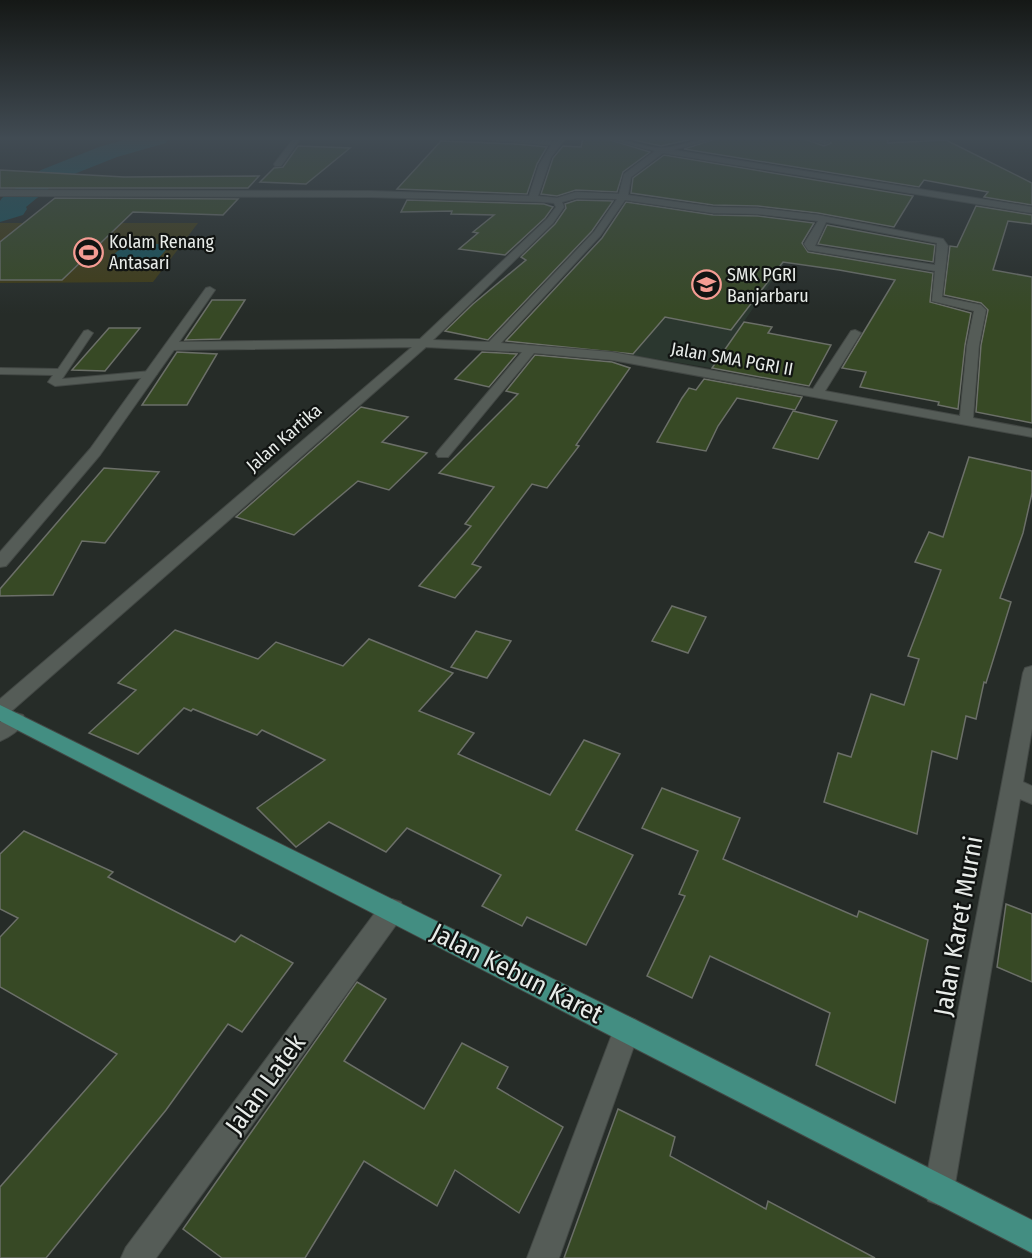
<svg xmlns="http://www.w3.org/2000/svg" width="1032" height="1258" viewBox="0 0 1032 1258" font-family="'Fira Sans Condensed',sans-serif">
	<rect width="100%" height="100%" fill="#262c28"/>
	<path fill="#2b372f" d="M705 214 753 215 812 223 712 368 587 348Z"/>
	<path fill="#403c16" d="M0 223H198L153 282 0 283Z"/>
	<path fill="#17545d" d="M138 244H171L157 260H149L144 266 118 265 109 259 122 247H134Z"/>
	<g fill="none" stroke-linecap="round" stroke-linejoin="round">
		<path fill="#17545d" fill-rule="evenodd" d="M130 138H169L166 143 117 157 59 180 26 207 27 209 23 215 0 222V201L2 198 41 170 99 147Z"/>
	</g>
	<g fill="#374925" stroke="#6b6f68" stroke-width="1.5">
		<path d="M583 138H604L650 152 623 172 617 192 576 190 557 196 541 194 553 158 563 146 581 147Z"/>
		<path d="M625 138H697L661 146Z"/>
		<path d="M718 138H802L824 146 831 143 826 138H887L888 143 946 140 1032 183V205L984 197 988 192 924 180 919 187 684 149Z"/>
		<path d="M441 141 516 144 547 147 537 164 527 194 397 189Z"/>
		<path d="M298 146 350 148 306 184 260 182 274 168 283 167Z"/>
		<path d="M664 155 913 196 894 227 818 213 758 206 713 205 631 193 633 178Z"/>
		<path d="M0 170 124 177 259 176 248 188H0Z"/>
		<path d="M55 198 238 199 223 215 133 212 62 280H0V242Z"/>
		<path d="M407 200 544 204 553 207 545 218 505 255 459 249 478 233 473 232 494 215 451 214 452 211 401 212Z"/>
		<path d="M577 200 613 201 592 231 488 340 445 331 473 304 526 260 521 257 555 224 566 208 565 204Z"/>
		<path d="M626 202 713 215 758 216 814 223 802 243 808 252 933 273 930 302 971 313 965 345 958 409 938 405 939 402 860 387 866 372 842 368 895 280 839 270 783 262 731 330 665 317 633 354 506 341 602 238Z"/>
		<path d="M976 206 1032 215V224L1008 221 993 270 1032 277V423L976 412 981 345 988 310 981 303 944 295 950 246 957 247Z"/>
		<path d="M827 225 935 245 933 262 818 244Z"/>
		<path d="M212 300H245L220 339 185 340Z"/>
		<path d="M744 322 772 327 768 333 831 345 809 386 712 368Z"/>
		<path d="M109 328H140L105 371 72 370Z"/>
		<path d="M177 352 217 354 187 405H142Z"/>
		<path d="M482 352 517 354 489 387 455 379Z"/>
		<path d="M535 355 612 362 630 368 576 445 579 446 547 488 532 484 472 564 481 567 455 598 419 586 471 526 465 524 494 487 439 473 518 394 506 391Z"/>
		<path d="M704 379 802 397 795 410 737 398 718 426 706 451 657 442 682 398 689 388 696 390Z"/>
		<path d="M361 407 408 417 382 442 427 453 389 490 358 481 294 535 236 517Z"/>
		<path d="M793 411 837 421 818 459 773 448Z"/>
		<path d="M969 457 1032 471V493L1023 533 1000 598 1011 602 986 683 984 682 976 719 966 716 957 759 932 751 917 834 824 802 838 753 851 757 871 694 904 705 919 659 908 656 941 570 915 562 929 532 943 537Z"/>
		<path d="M104 468 159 472 105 543 82 541 53 595 0 596V589Z"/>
		<path d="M672 606 706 617 688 653 652 641Z"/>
		<path d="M175 630 258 659 276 642 343 666 369 639 453 673 419 711 474 733 458 754 550 795 584 740 620 754 576 830 633 855 586 945 527 917 522 926 482 906 501 875 407 828 386 852 329 822 296 847 257 808 325 760 262 730 257 735 193 709 191 711 184 708 138 754 89 733 136 690 118 683Z"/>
		<path d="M476 631 511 641 487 678 451 667Z"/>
		<path d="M662 788 740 818 723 859 857 917 859 911 928 940 895 1103 816 1065 830 1013 710 956 692 998 647 976 685 896 679 894 698 851 642 828Z"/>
		<path d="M24 831 113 872 108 877 235 942 241 935 293 963 242 1032 228 1024 166 1110 46 1258H0V1187L117 1054 0 987V937L18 918 0 909V854Z"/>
		<path d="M1006 904 1032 914V982L997 967Z"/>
		<path d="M357 982 386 999 344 1061 424 1109 462 1043 508 1067 497 1088 563 1127 519 1213 455 1170 437 1206 364 1161 305 1258H222L183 1229Z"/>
		<path d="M618 1109 675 1137 670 1156 766 1209 768 1201 875 1258H564Z"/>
	</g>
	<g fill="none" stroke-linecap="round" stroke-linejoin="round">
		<defs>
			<path id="service" d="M88 330 93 333 62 379 151 371 157 374 151 377 55 386 48 382 53 375 0 374V368L58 369 84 331Z"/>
			<g id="minor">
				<path d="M294 138H301L281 166H275L274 164Z"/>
				<path d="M467 138 555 141 566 138 551 157 538 196 557 198 576 192 619 194 624 174 655 151 606 138C625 138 643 148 661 148 679 148 697 138 716 138L673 150 1032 207V213L663 153 631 177 628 195 713 207 758 208 818 215 943 239 948 246 942 297 981 305 986 310 979 345 973 418 1032 429V437L612 360 534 353 448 457H438L436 454 438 451 522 352 426 347 7 715 0 717V699L412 347 174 350 100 455 6 566 0 567V552L90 449 206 288 210 287 215 290 179 342 420 339 547 219 556 207 554 203 544 202 370 197 0 196V190L370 191 529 196 539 165 551 145ZM577 198 617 199 594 232 489 342 433 340 553 223 564 207 562 202ZM625 200 713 213 758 214 818 221 804 244 808 250 935 271 932 301 974 311 967 345 960 416 825 391 861 333 855 330 851 331 813 389 612 352 501 343 600 236ZM826 222 937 243 935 265 815 246Z"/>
				<path d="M804 138H819L829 142 825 144Z"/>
				<path d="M1032 666V729L1023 782 1032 786V804L1020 799 954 1190 950 1201 939 1205 928 1201 924 1190 1023 673 1025 668Z"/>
				<path d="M16 713 23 715 26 720C21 729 10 737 0 741V722Z"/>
				<path d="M392 899 401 902 404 910 401 918 156 1258H121L126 1247 383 902Z"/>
				<path d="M627 1016 636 1020 640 1029 559 1258H527L614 1029 618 1020Z"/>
			</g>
			<path id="primary" d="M0 705 636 1020 1032 1220V1253L0 721Z"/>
		</defs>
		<use href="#service" stroke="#434845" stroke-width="2"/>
		<use href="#minor" stroke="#434845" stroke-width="2"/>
		<use href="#primary" stroke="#434845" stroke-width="2"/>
		<use href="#service" fill="#555c57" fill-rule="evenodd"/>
		<use href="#minor" fill="#555c57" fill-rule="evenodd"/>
		<use href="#primary" fill="#438e82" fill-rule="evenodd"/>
	</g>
	<linearGradient id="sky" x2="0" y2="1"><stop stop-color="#151816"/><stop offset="0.44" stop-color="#414b53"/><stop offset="1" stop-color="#414b53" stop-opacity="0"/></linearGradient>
	<rect width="1032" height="314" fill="url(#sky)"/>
	<defs>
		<symbol id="stadium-ring" viewBox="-11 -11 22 22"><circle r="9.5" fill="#111412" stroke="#f59c93" stroke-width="1.5"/><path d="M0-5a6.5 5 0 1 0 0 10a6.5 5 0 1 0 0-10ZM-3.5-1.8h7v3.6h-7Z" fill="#f59c93"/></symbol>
		<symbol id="school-ring" viewBox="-11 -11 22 22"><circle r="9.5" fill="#111412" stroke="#f59c93" stroke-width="1.5"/><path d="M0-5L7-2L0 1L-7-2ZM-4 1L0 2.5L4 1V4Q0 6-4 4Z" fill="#f59c93"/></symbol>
	</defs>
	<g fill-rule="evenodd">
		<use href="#stadium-ring" x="72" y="236" width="33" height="33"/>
		<use href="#school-ring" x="690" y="268" width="33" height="33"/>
	</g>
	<g text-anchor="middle" stroke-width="4.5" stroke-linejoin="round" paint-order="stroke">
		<g font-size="18" fill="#e8ece9" stroke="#111412" text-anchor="start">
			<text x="109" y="248">Kolam Renang<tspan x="109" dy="21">Antasari</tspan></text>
			<text x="727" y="281">SMK PGRI<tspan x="727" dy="21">Banjarbaru</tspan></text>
		</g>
		<g font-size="18" fill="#e8ece9" stroke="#111412">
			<text transform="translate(732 359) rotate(10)" y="6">Jalan SMA PGRI II</text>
			<text transform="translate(284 438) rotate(-41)" y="6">Jalan Kartika</text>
		</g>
		<g font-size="26" fill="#e8ece9" stroke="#111412">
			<text transform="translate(958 926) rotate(-80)" y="9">Jalan Karet Murni</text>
			<text transform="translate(517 973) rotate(27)" y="9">Jalan Kebun Karet</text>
			<text transform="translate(265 1084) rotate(-54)" y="9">Jalan Latek</text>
		</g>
	</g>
</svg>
